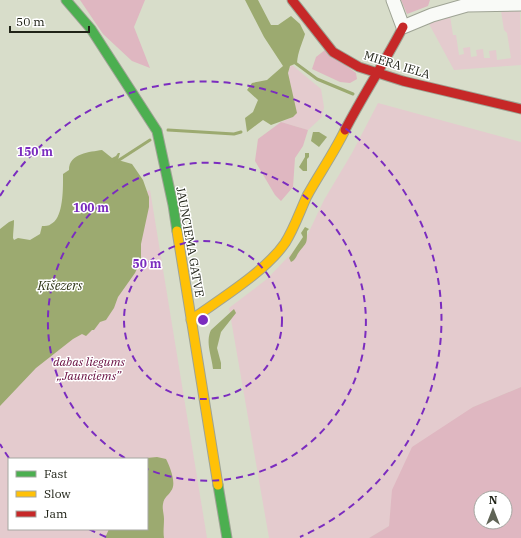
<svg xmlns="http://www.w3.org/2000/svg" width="521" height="538" viewBox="0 0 521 538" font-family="'IBM Plex Serif',serif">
	<rect width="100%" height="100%" fill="#d8ddca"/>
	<g fill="#e4cbce" fill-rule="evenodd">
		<path d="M501 11H520L521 65 454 70 428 22 450 16 453 35H456L459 55 464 54 463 48 470 47 471 57 477 56 476 50 483 49 484 58H490L489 51 496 50 497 60 511 58 507 33 504 30Z"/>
		<path d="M292 65 321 89 324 107 322 117 308 130 281 122 293 117 291 91 288 73 290 66Z"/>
		<path d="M378 103 521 142V387L473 407 393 490 389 526 369 538H269L229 308 267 279 306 238 324 200 352 153Z"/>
		<path d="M150 190 207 538H0V276L112 207ZM9 459H147V529H9Z"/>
	</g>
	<g fill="#dfb7c1" fill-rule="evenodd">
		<path d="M80 0H145L134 27 150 68 132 61 103 34Z"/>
		<path d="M401 0H430L428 6 407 14Z"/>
		<path d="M325 50 356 73 357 79 350 83 340 82 312 69 316 57Z"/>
		<path d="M281 122 308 130 303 146 295 158 293 187 281 201 275 195 255 161 258 139Z"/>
		<path d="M521 387V538H369L389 526 392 490 412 447 473 407ZM481 498H505V522H481Z"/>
	</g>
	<g fill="#9caa70">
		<path d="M245 0H258L271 25H278L291 16 300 24 305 34C302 44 298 51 297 63L290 66 288 73 297 113 293 117 271 125 263 120 247 132 245 118 253 112 258 100 247 90 252 83 267 80 283 66 264 37Z"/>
		<path d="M313 132H319L327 137 319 147 311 141Z"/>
		<path d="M102 150 112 158 116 156 118 153H120L118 160 132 164 143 180 149 197V207L141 244V260L135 273 118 297 114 308 106 320 100 322 94 330H92L86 336 82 334 73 339 36 368 0 406V229L9 222 14 220C14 227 13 232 13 238L14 240 18 238 30 240 40 234 42 226C45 226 49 226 51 224 64 218 63 186 63 174L69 170C69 153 90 152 102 150Z"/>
		<path d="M305 153H309V157L307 159V171H303L299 167 305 157Z"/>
		<path d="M305 227 309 229 307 231C307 244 307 242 299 252 296 256 296 260 291 262L289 258 303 237 301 233Z"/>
		<path d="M234 309 236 313 221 332 217 348 221 363V369H213C212 357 205 342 211 330Z"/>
		<path d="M157 457 166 459C170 467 177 484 171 491 168 496 164 497 163 504 162 509 164 514 164 519 164 526 163 532 164 538H105L109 529H147V459H145L146 458Z"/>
	</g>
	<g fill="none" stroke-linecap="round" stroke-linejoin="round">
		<g stroke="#9caa70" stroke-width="3">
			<path d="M294 62 317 79 353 94"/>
			<path d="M168 130 234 134 241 132"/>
			<path d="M116 162 150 140"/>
		</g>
		<defs>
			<path id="street" d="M393 0 403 27 432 15 467 5 521 4"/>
			<g id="fast">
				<path d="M66 0 91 29 157 131 173 205 177 231"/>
				<path d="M218 485 227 538"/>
			</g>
			<g id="slow">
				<path d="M177 231 218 485"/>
				<path d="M191 320C220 299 265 272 285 243 294 229 300 211 307 196 319 174 334 153 345 130"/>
			</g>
			<g id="jam">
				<path d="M292 0 333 52 359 67 403 81 521 109"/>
				<path d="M345 130C363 95 385 62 403 27"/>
			</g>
		</defs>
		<use href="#street" stroke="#9ea394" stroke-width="15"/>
		<use href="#fast" stroke="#9ea394" stroke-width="11"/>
		<use href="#slow" stroke="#9ea394" stroke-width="11"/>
		<use href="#jam" stroke="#9ea394" stroke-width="11"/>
		<use href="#street" stroke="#f9faf7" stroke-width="13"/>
		<use href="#fast" stroke="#4caf50" stroke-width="9"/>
		<use href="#slow" stroke="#ffc107" stroke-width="9"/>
		<use href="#jam" stroke="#c62828" stroke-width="9"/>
	</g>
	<g fill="none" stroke="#7b2cbf" stroke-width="2" stroke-dasharray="7 5">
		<circle cx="203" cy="320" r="79"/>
		<path d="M125 458A159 159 0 1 1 147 469"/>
		<path d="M106 537A238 238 0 0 1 89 529M9 458A238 238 0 0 1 0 444M0 196A238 238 0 1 1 300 537"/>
	</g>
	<g text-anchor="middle" stroke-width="3" stroke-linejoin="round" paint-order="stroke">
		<g font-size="12" fill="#202317" stroke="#fff">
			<text transform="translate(397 65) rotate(17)" y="4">MIERA IELA</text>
			<text transform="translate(190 242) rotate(80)" y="4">JAUNCIEMA GATVE</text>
		</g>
		<g font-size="12" font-style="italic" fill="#680d40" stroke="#fff">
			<text x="89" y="366">dabas liegums<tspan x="89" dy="14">„Jaunciems”</tspan></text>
		</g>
		<g font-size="13" font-style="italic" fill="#2b3212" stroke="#fff">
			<text x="60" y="290">Ķīšezers</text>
		</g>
	</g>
	<circle cx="203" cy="320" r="6" fill="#7b2cbf" stroke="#fff" stroke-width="2"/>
	<g font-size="12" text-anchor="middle" font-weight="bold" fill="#7b2cbf" stroke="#fff" stroke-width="3" stroke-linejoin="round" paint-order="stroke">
		<text x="35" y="156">150 m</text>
		<text x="91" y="212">100 m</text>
		<text x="147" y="268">50 m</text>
	</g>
	<rect x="8" y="458" width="140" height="72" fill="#ffffff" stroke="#a6a7a2"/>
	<rect x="16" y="471" width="20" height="6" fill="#4caf50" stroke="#a6a7a2"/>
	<text x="44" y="478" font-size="12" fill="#202317">Fast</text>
	<rect x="16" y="491" width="20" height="6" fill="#ffc107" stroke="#a6a7a2"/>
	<text x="44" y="498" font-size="12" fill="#202317">Slow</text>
	<rect x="16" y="511" width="20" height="6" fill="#c62828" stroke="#a6a7a2"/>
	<text x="44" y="518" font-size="12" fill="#202317">Jam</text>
	<g transform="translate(493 510)"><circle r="19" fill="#ffffff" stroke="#a6a7a2"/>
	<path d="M0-3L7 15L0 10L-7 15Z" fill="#606456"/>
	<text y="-6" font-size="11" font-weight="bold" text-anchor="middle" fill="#202317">N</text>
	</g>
	<path d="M10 26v6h79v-6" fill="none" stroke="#202317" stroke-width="2"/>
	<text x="16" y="26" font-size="12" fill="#202317" stroke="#ffffff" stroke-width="3" paint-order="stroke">50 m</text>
</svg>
